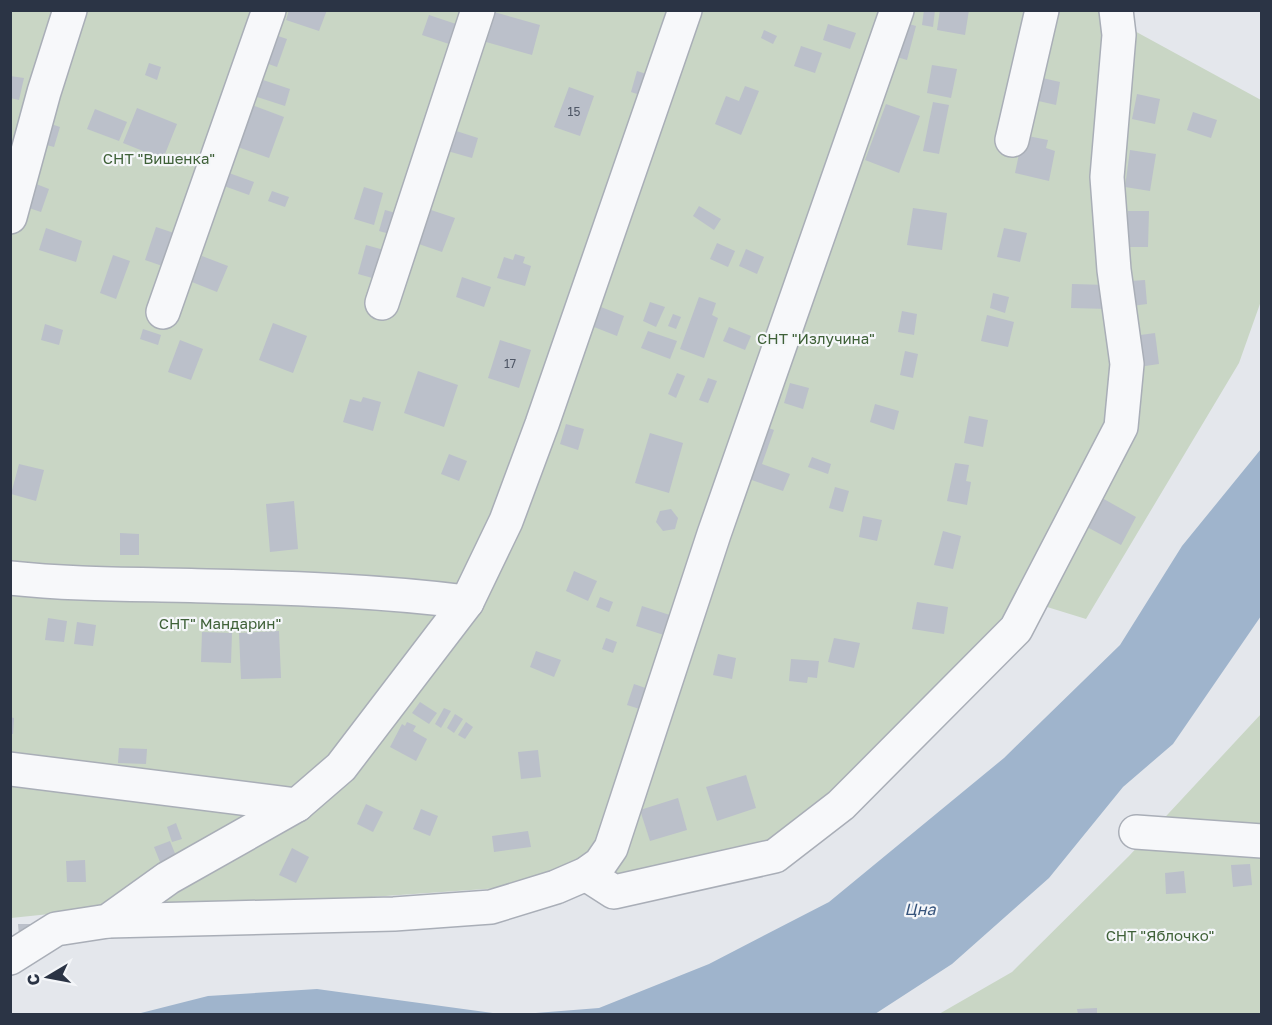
<svg xmlns="http://www.w3.org/2000/svg" width="1272" height="1025" viewBox="0 0 1272 1025" font-family="'Golos Text',sans-serif">
	<rect width="100%" height="100%" fill="#e4e7ec"/>
	<g fill="#c9d6c5">
		<path d="M11 11H1098L1261 100V301L1239 363 1086 619 1018 598 989 637 996 646 781 838 613 880 144 913 290 826 351 780 479 614 495 577 461 586 297 798 98 909 11 918Z"/>
		<path d="M1261 714V1014H939L1012 972 1129 856Z"/>
	</g>
	<g fill="#9fb4cc">
		<path d="M1261 449V616L1173 744 1123 787 1049 878 952 964 875 1014H523L599 1008 709 964 829 902 1004 758 1120 645 1182 546Z"/>
		<path d="M317 989 500 1014H137L208 996Z"/>
	</g>
	<g fill="#bbc0ca">
		<path d="M289 10H327L319 31 286 20Z"/>
		<path d="M487 10 540 25 532 55 479 40Z"/>
		<path d="M924 10H935L933 27 922 25Z"/>
		<path d="M940 10H969L965 35 937 30Z"/>
		<path d="M429 15 465 27 458 47 422 35Z"/>
		<path d="M899 21 916 26 907 60 890 55Z"/>
		<path d="M828 24 856 33 850 49 823 40Z"/>
		<path d="M764 30 777 36 773 44 761 38Z"/>
		<path d="M272 34 287 39 277 67 263 62Z"/>
		<path d="M801 46 822 53 815 73 794 66Z"/>
		<path d="M149 63 161 67 157 80 145 75Z"/>
		<path d="M932 65 957 69 951 98 927 93Z"/>
		<path d="M637 71 656 77 649 98 631 92Z"/>
		<path d="M10 76 24 78 19 100 10 98Z"/>
		<path d="M1038 77 1060 82 1056 105 1034 100Z"/>
		<path d="M260 79 290 89 285 106 254 96Z"/>
		<path d="M745 86 759 91 741 135 715 124 726 96 739 101Z"/>
		<path d="M569 87 594 96 580 136 554 127Z"/>
		<path d="M1137 94 1160 99 1155 124 1132 119Z"/>
		<path d="M933 102 949 105 939 154 923 151Z"/>
		<path d="M249 104 284 117 269 158 235 146Z"/>
		<path d="M886 104 920 116 899 173 865 160Z"/>
		<path d="M137 108 177 124 163 159 123 143Z"/>
		<path d="M95 109 127 122 119 141 87 129Z"/>
		<path d="M1193 112 1217 120 1211 138 1187 130Z"/>
		<path d="M42 121 60 127 54 147 35 142Z"/>
		<path d="M450 129 478 138 472 158 444 150Z"/>
		<path d="M1023 135 1048 140 1046 148 1055 151 1049 181 1015 173Z"/>
		<path d="M1130 150 1156 154 1150 191 1125 187Z"/>
		<path d="M229 173 254 182 249 195 224 186Z"/>
		<path d="M31 182 49 189 41 212 23 206Z"/>
		<path d="M364 187 383 193 374 225 354 219Z"/>
		<path d="M272 191 289 197 285 207 268 201Z"/>
		<path d="M699 206 721 219 714 230 693 216Z"/>
		<path d="M425 208 455 218 442 252 413 242Z"/>
		<path d="M913 208 947 213 942 250 907 245Z"/>
		<path d="M385 210 403 215 397 236 379 231Z"/>
		<path d="M1128 211H1149L1148 247H1128Z"/>
		<path d="M156 227 183 236 171 269 145 260Z"/>
		<path d="M46 228 82 241 76 262 39 250Z"/>
		<path d="M1004 228 1027 233 1020 262 997 257Z"/>
		<path d="M717 243 735 251 728 267 710 259Z"/>
		<path d="M366 245 384 250 376 279 358 274Z"/>
		<path d="M746 249 764 257 757 274 739 266Z"/>
		<path d="M515 254 525 257 523 263 531 266 525 286 497 278 504 257 513 260Z"/>
		<path d="M113 255 130 261 116 299 100 293Z"/>
		<path d="M202 256 228 266 217 292 192 282Z"/>
		<path d="M462 277 491 287 484 307 456 297Z"/>
		<path d="M1145 280 1147 304 1132 306 1130 281Z"/>
		<path d="M1072 284 1108 285V309L1071 308Z"/>
		<path d="M993 293 1009 297 1005 313 990 308Z"/>
		<path d="M699 297 716 303 712 315 718 318 704 358 680 349Z"/>
		<path d="M650 302 665 307 656 327 643 321Z"/>
		<path d="M601 307 624 316 617 336 594 327Z"/>
		<path d="M902 311 917 314 914 335 898 332Z"/>
		<path d="M673 314 681 317 676 329 668 326Z"/>
		<path d="M987 315 1014 322 1008 347 981 341Z"/>
		<path d="M273 323 307 336 293 373 259 360Z"/>
		<path d="M45 324 63 330 59 345 41 340Z"/>
		<path d="M729 327 751 336 745 350 723 341Z"/>
		<path d="M143 329 161 335 158 345 140 339Z"/>
		<path d="M648 331 677 341 670 359 641 348Z"/>
		<path d="M1155 333 1159 364 1138 367 1133 336Z"/>
		<path d="M180 340 203 349 191 380 168 372Z"/>
		<path d="M500 340 531 350 519 388 488 378Z"/>
		<path d="M905 351 918 354 913 378 900 375Z"/>
		<path d="M418 371 458 385 444 427 404 413Z"/>
		<path d="M677 373 685 376 676 398 668 394Z"/>
		<path d="M708 378 717 381 708 403 699 400Z"/>
		<path d="M790 383 809 388 803 409 784 403Z"/>
		<path d="M363 397 381 402 373 431 343 422 350 399 361 402Z"/>
		<path d="M875 404 899 411 894 430 870 422Z"/>
		<path d="M969 416 988 420 983 447 964 443Z"/>
		<path d="M566 424 584 429 578 450 560 444Z"/>
		<path d="M759 424 774 430 762 464 790 474 783 491 740 476Z"/>
		<path d="M650 433 683 443 669 493 635 483Z"/>
		<path d="M449 454 467 461 459 481 441 474Z"/>
		<path d="M812 457 831 464 828 474 808 467Z"/>
		<path d="M955 463 969 465 966 481 971 482 967 505 947 501Z"/>
		<path d="M19 464 44 470 36 501 11 494Z"/>
		<path d="M835 487 849 491 843 512 829 508Z"/>
		<path d="M1102 498 1136 517 1121 545 1087 527Z"/>
		<path d="M294 501 298 549 270 552 266 504Z"/>
		<path d="M671 509 678 518 675 529 663 531 656 522 660 511Z"/>
		<path d="M863 516 882 520 877 541 859 537Z"/>
		<path d="M943 531 961 536 953 569 934 565Z"/>
		<path d="M120 533 139 534V555H120Z"/>
		<path d="M574 571 597 581 588 601 566 591Z"/>
		<path d="M600 597 613 602 609 612 596 607Z"/>
		<path d="M917 602 948 607 944 634 912 629Z"/>
		<path d="M642 606 679 618 673 638 636 626Z"/>
		<path d="M48 618 67 621 64 642 45 640Z"/>
		<path d="M77 622 96 625 93 646 74 644Z"/>
		<path d="M279 631 281 678 241 679 239 633Z"/>
		<path d="M202 632 232 633 231 663 201 662Z"/>
		<path d="M606 638 617 642 613 653 602 649Z"/>
		<path d="M834 638 860 643 854 668 828 662Z"/>
		<path d="M536 651 561 660 554 677 530 667Z"/>
		<path d="M718 654 736 658 732 679 713 675Z"/>
		<path d="M791 659 819 661 817 678 808 677 807 683 789 681Z"/>
		<path d="M634 684 657 692 649 712 627 705Z"/>
		<path d="M420 702 437 713 429 724 412 713Z"/>
		<path d="M444 708 451 711 441 728 435 724Z"/>
		<path d="M455 714 463 719 454 733 447 728Z"/>
		<path d="M10 717 14 718 13 734H10Z"/>
		<path d="M407 722 416 726 413 731 427 739 416 761 390 747 402 724 405 726Z"/>
		<path d="M466 722 473 727 465 739 458 735Z"/>
		<path d="M119 748 147 749 146 764 118 763Z"/>
		<path d="M538 750 541 777 521 779 518 752Z"/>
		<path d="M746 775 756 808 717 821 706 787Z"/>
		<path d="M678 798 687 830 650 841 640 810Z"/>
		<path d="M366 804 383 812 373 832 357 824Z"/>
		<path d="M421 809 438 816 430 836 413 829Z"/>
		<path d="M176 823 182 839 172 842 167 827Z"/>
		<path d="M528 831 531 847 494 852 492 836Z"/>
		<path d="M170 841 178 861 162 867 154 847Z"/>
		<path d="M292 848 309 857 296 883 279 875Z"/>
		<path d="M85 860 86 882H67L66 861Z"/>
		<path d="M1250 864 1252 885 1233 887 1231 865Z"/>
		<path d="M1184 871 1186 893 1166 894 1165 873Z"/>
		<path d="M18 924H37L19 935Z"/>
		<path d="M1097 1008V1014H1078L1077 1009Z"/>
	</g>
	<g fill="none" stroke-linecap="round" stroke-linejoin="round">
		<defs>
			<g id="minor">
				<path d="M1012 140 1042 10"/>
				<path d="M10 217 44 92 70 10"/>
				<path d="M382 303 478 10"/>
				<path d="M163 312 269 10"/>
				<path d="M10 578C76 585 141 584 207 586 293 588 381 591 467 602"/>
				<path d="M10 769 297 805"/>
				<path d="M1136 832 1262 841"/>
				<path d="M586 874 614 892 775 856 841 805 1016 629 1121 427 1127 364 1114 270 1107 177 1119 35 1116 10"/>
				<path d="M108 921 394 914 491 907 556 887 586 874 600 864 611 848 714 534 897 10"/>
				<path d="M10 958 56 929 108 921 168 878 297 805 341 767 467 602 506 521 542 424 685 10"/>
			</g>
		</defs>
		<use href="#minor" stroke="#a9aeb7" stroke-width="36"/>
		<use href="#minor" stroke="#f7f8fa" stroke-width="33"/>
	</g>
	<g text-anchor="middle" stroke-width="4.5" stroke-linejoin="round" paint-order="stroke">
		<g font-size="12" fill="#4f5766">
			<text x="574" y="116">15</text>
			<text x="510" y="368">17</text>
		</g>
		<g font-size="15" fill="#3f6138" stroke="#f4f6f9">
			<text x="159" y="164">СНТ "Вишенка"</text>
			<text x="816" y="344">СНТ "Излучина"</text>
			<text x="220" y="629">СНТ" Мандарин"</text>
			<text x="1160" y="941">СНТ "Яблочко"</text>
		</g>
		<g font-size="16" font-style="italic" fill="#34527a" stroke="#f4f6f9">
			<text x="920" y="915">Цна</text>
		</g>
	</g>
	<rect width="1272" height="1025" fill="none" stroke="#2b3445" stroke-width="24"/>
	<g transform="translate(48 977) rotate(260)" stroke="#f4f6f9" stroke-width="4.5" paint-order="stroke">
	<path d="M0-4.5L10 22L0 15L-10 22Z" fill="#2b3445"/>
	<text y="-9" font-size="16" font-weight="bold" text-anchor="middle" fill="#2b3445">С</text>
	</g>
</svg>
